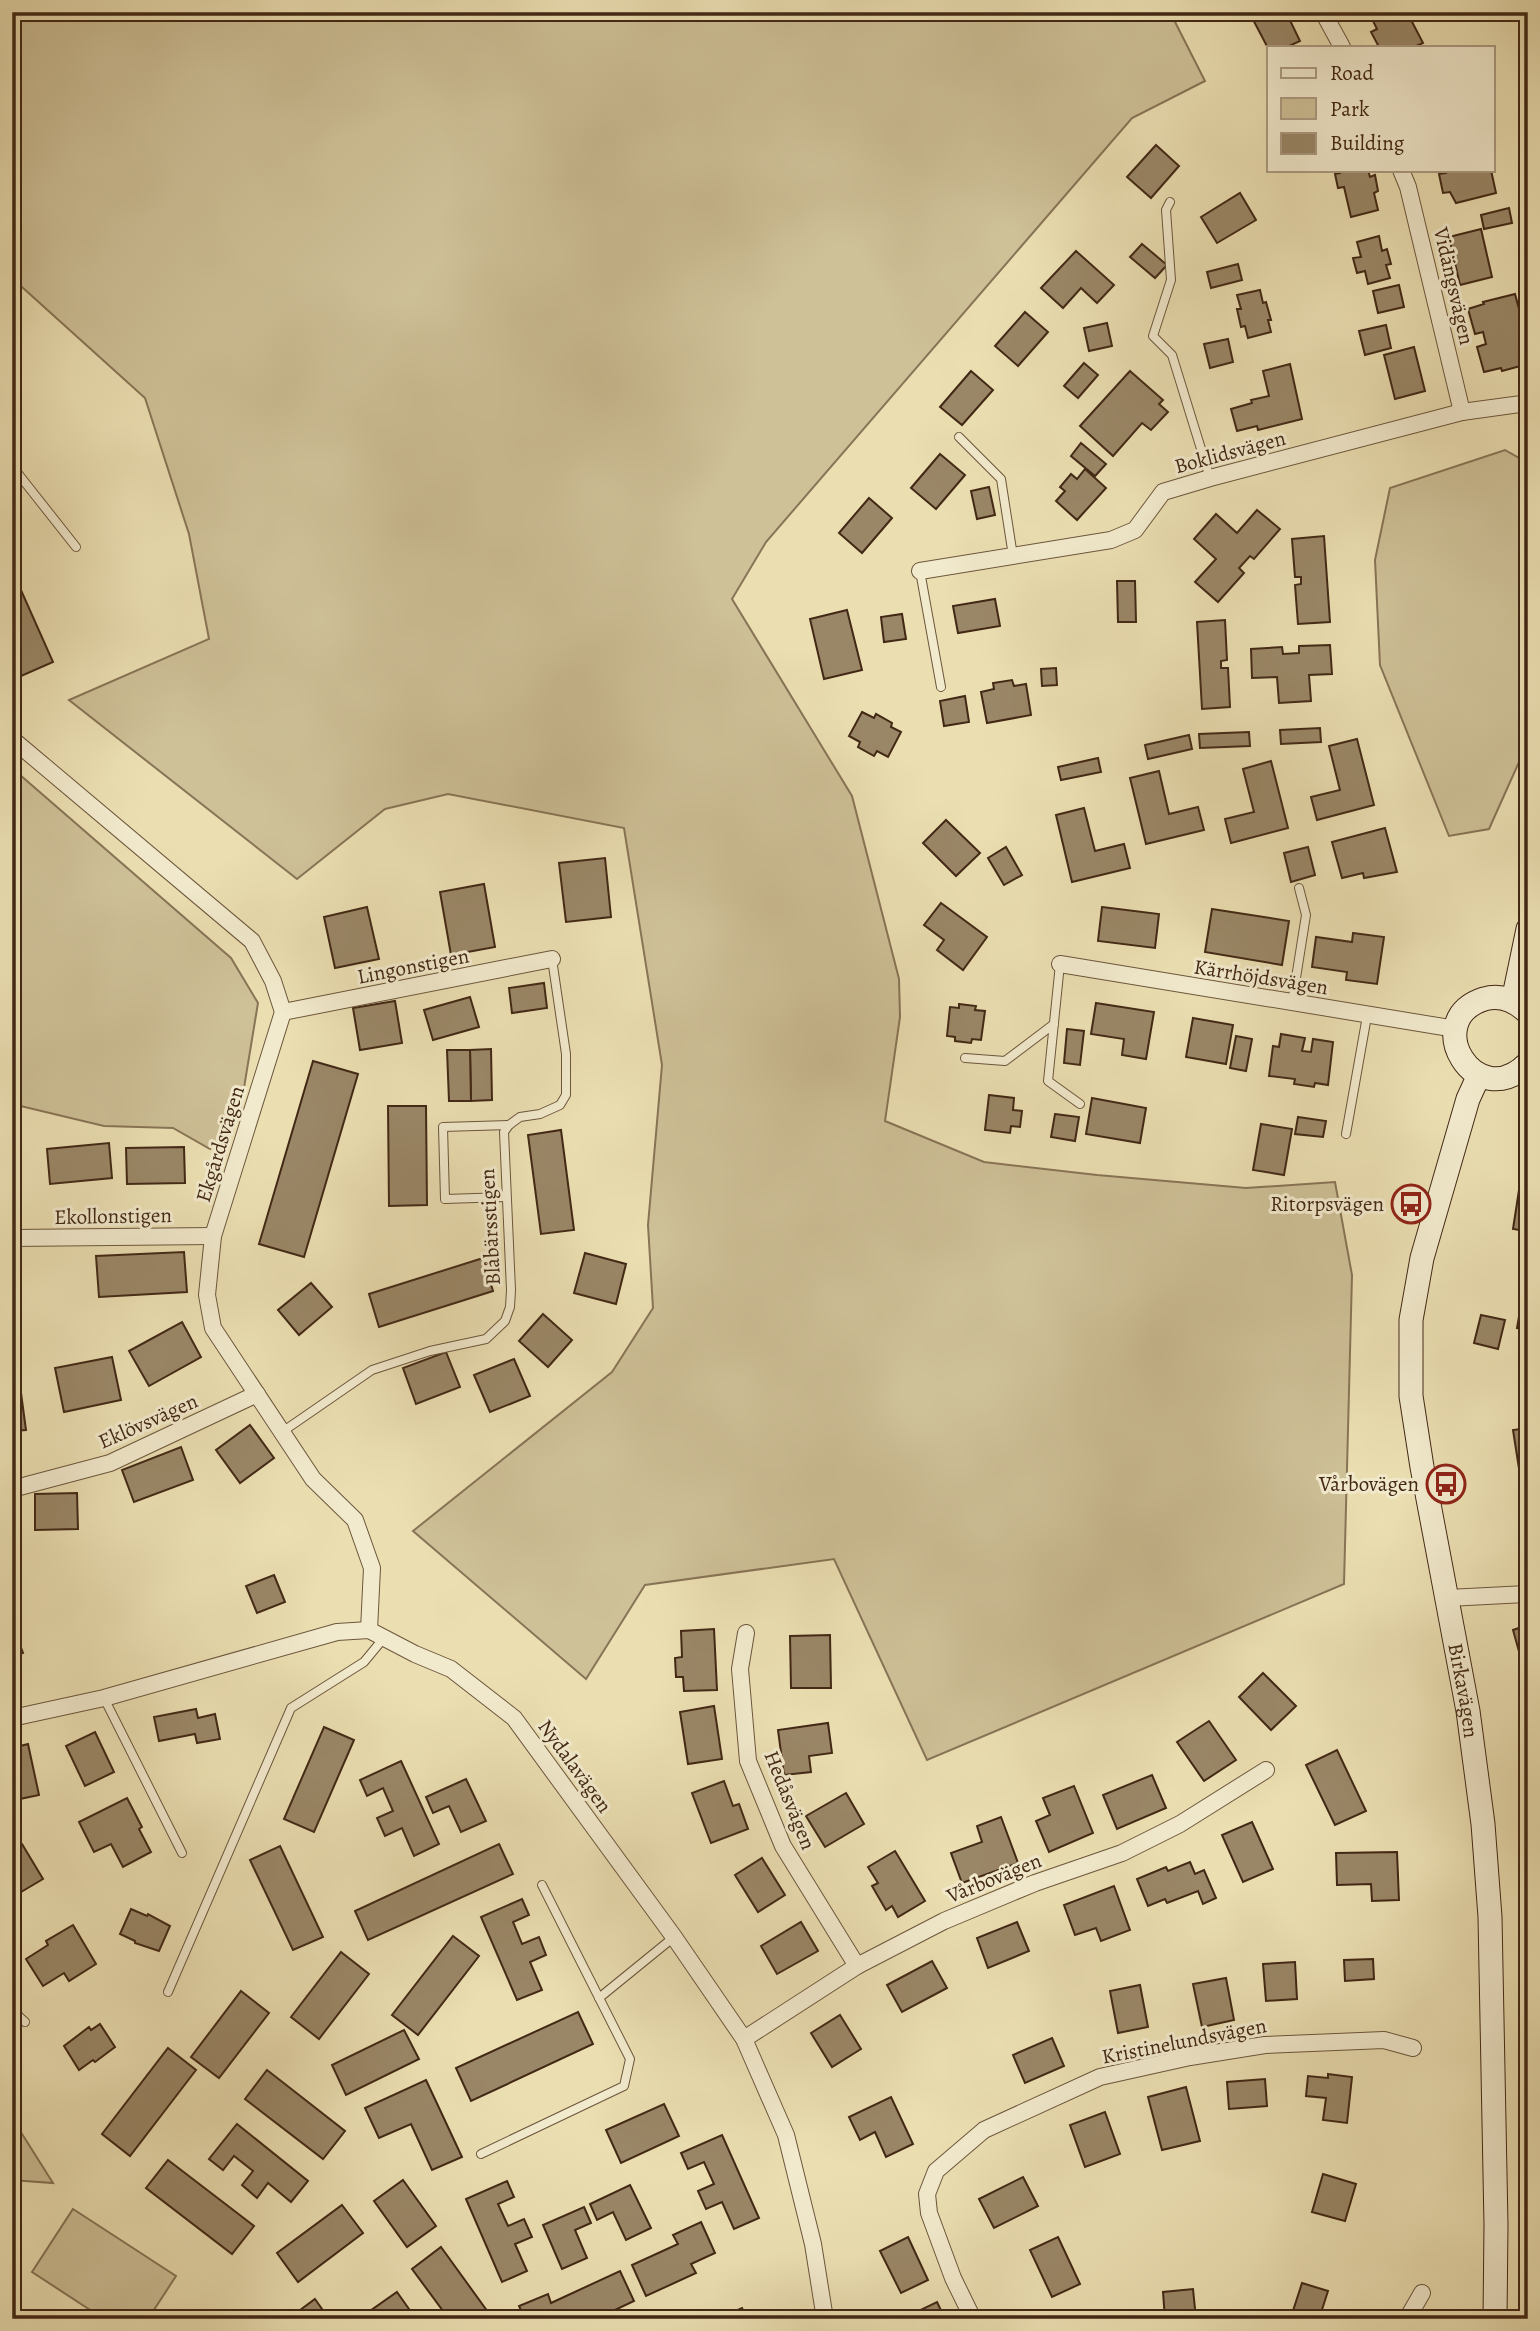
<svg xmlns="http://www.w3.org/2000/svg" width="1540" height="2331" viewBox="0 0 1540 2331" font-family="Alegreya,serif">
	<rect width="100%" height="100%" fill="#ebdfb2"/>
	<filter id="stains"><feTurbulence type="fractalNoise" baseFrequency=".00286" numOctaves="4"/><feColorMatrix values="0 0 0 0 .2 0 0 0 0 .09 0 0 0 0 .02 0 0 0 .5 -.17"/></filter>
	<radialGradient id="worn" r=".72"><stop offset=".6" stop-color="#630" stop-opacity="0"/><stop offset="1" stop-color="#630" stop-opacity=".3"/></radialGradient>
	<g fill="#cec097" stroke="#887456" stroke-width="2">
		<path d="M12 12H1170L1205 81 1132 118 766 542 732 599 852 796 899 979 900 1017 885 1121 984 1162 1097 1175 1246 1188 1335 1182 1352 1275 1344 1584 927 1760 834 1559 645 1585 586 1679 413 1531 612 1372 653 1308 648 1225 662 1065 624 828 448 794 385 809 297 879 69 700 209 639 189 534 145 398 12 278Z"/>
		<path d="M1505 450 1528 463V742L1489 829 1449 836 1380 665 1375 560 1390 488Z"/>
		<path d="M12 768 231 958 258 1003 239 1118 210 1149 173 1128 104 1126 12 1104Z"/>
		<path d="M12 2118 53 2183 12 2180Z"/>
		<path d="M73 2209 176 2276 148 2319H104L32 2272Z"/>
	</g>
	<g fill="#9a8767" stroke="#422815" stroke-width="2">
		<path d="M1249 12H1286L1300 41 1287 47H1269V50Z"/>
		<path d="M1385 12H1407L1423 43 1414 47H1379L1371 32 1377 29 1372 19Z"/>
		<path d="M1156 145 1179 166 1151 198 1127 177Z"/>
		<path d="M1339 170H1368L1370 177 1375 175 1378 191 1374 193 1378 210 1351 217 1344 187 1338 188 1335 174 1340 173Z"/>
		<path d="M1445 170H1491L1496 193 1456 203 1450 192 1443 193 1439 174 1446 173Z"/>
		<path d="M1240 193 1256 220 1217 243 1201 217Z"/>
		<path d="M1509 208 1512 223 1484 229 1481 215Z"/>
		<path d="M1481 229 1492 277 1460 285 1449 237Z"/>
		<path d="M1379 236 1382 251 1387 249 1391 264 1386 265 1390 278 1368 284 1365 271 1357 273 1353 258 1361 257 1357 242Z"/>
		<path d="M1142 244 1167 265 1155 278 1130 257Z"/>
		<path d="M1076 251 1114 285 1097 303 1081 288 1063 308 1041 288Z"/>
		<path d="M1238 264 1242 280 1211 288 1207 272Z"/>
		<path d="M1399 285 1404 307 1378 313 1373 291Z"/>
		<path d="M1260 290 1263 303 1266 302 1271 320H1268L1271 332 1248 338 1245 326 1241 327 1237 309H1241L1237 295Z"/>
		<path d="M1515 294 1528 342V364L1502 371 1501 368 1484 372 1477 347 1486 344 1483 332 1475 334 1468 309 1484 304 1483 302Z"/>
		<path d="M1025 312 1048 332 1018 366 995 346Z"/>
		<path d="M1107 323 1112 346 1089 351 1084 328Z"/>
		<path d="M1386 325 1391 348 1365 355 1359 331Z"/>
		<path d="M1228 339 1233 362 1210 368 1204 344Z"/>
		<path d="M1414 347 1425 391 1395 399 1384 355Z"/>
		<path d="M1084 363 1098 375 1078 398 1064 386Z"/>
		<path d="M1290 364 1302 419 1258 430 1257 426 1237 431 1231 409 1252 403 1251 400 1269 396 1263 371Z"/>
		<path d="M971 371 993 390 962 425 940 407Z"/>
		<path d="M1130 371 1163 400 1159 404 1168 412 1151 430 1142 423 1113 456 1080 426Z"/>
		<path d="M1081 443 1106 464 1095 476 1071 456Z"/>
		<path d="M940 454 965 475 936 509 911 488Z"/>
		<path d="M1085 469 1106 488 1077 520 1056 501 1065 491 1060 487 1071 474 1077 479Z"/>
		<path d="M989 487 995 515 977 519 971 491Z"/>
		<path d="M869 498 892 518 862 553 839 533Z"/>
		<path d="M1257 510 1280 529 1254 559 1250 556 1239 568 1244 573 1218 602 1195 582 1216 559 1194 539 1216 514 1237 533Z"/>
		<path d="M1324 536 1330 622 1298 624 1295 585 1301 584V577H1295L1292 539Z"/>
		<path d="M12 570 53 662 12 680Z"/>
		<path d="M1117 581H1135L1136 622H1118Z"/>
		<path d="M995 599 1000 626 958 633 953 606Z"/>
		<path d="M847 610 862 670 824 679 810 619Z"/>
		<path d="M902 614 906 639 884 642 881 617Z"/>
		<path d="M1225 620 1227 660 1221 661V668H1228L1230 707 1202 709 1197 622Z"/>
		<path d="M1330 645 1332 674 1309 675 1311 701 1279 703 1277 677 1252 678 1251 649 1282 647 1283 654 1299 653V646Z"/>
		<path d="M1056 668 1057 685 1042 686 1041 669Z"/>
		<path d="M1012 680 1014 686 1026 684 1031 715 987 723 981 692 994 689 993 683Z"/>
		<path d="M965 696 969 722 944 726 940 701Z"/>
		<path d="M862 712 874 718 876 714 892 723 891 727 901 732 888 757 877 751 874 756 858 747 860 742 849 736Z"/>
		<path d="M1320 728 1321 742 1281 744 1280 730Z"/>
		<path d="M1249 732 1250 746 1200 748 1199 734Z"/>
		<path d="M1189 735 1192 749 1148 759 1145 745Z"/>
		<path d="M1357 739 1374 805 1317 820 1311 797 1340 790 1329 746Z"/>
		<path d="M1098 758 1101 772 1061 780 1058 767Z"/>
		<path d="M1271 761 1288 828 1231 843 1225 819 1254 812 1243 769Z"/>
		<path d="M1159 771 1169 814 1198 807 1204 830 1146 844 1130 778Z"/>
		<path d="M1084 808 1095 851 1124 844 1130 868 1072 882 1056 815Z"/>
		<path d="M946 820 980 853 956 876 923 843Z"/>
		<path d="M1385 828 1397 872 1364 878 1363 873 1342 878 1332 842Z"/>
		<path d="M1006 847 1022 875 1004 885 988 858Z"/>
		<path d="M1308 847 1315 875 1291 882 1284 853Z"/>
		<path d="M605 858 611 917 566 922 559 863Z"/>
		<path d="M484 884 495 947 451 955 440 892Z"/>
		<path d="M941 903 987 937 963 970 937 950 944 940 924 925Z"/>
		<path d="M367 907 379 959 335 968 324 917Z"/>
		<path d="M1102 907 1159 914 1155 948 1098 941Z"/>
		<path d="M1212 909 1289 921 1282 965 1205 952Z"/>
		<path d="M1353 933 1384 937 1377 984 1346 980 1347 972 1312 967 1316 937 1352 942Z"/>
		<path d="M544 983 547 1008 512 1013 509 988Z"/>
		<path d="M470 997 479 1027 433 1040 424 1010Z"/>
		<path d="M395 1001 402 1043 360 1050 353 1008Z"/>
		<path d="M1096 1003 1154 1012 1146 1059 1122 1055 1124 1039 1091 1034Z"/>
		<path d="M959 1004 976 1006 975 1010 985 1011 981 1040 972 1039 971 1043 955 1041V1037L947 1036 950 1007 959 1008Z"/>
		<path d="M1193 1018 1233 1025 1226 1064 1186 1057Z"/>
		<path d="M1067 1029 1084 1031 1080 1065 1064 1063Z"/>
		<path d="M1281 1034 1305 1038 1302 1051 1311 1052 1313 1039 1333 1042 1328 1085 1315 1083 1314 1087 1294 1084 1295 1079 1269 1076 1273 1046 1279 1047Z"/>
		<path d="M1236 1036 1252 1039 1246 1071 1230 1068Z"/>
		<path d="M491 1049 492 1100 471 1101 470 1050Z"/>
		<path d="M447 1050H470L471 1101H449Z"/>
		<path d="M313 1061 358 1074 304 1257 259 1244Z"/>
		<path d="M989 1095 1014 1098 1013 1110 1022 1111 1020 1127 1011 1126 1010 1133 985 1130Z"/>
		<path d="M1092 1098 1146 1108 1140 1143 1086 1134Z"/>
		<path d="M388 1106H426L427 1205 389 1206Z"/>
		<path d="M1055 1114 1079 1117 1075 1141 1051 1137Z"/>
		<path d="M1298 1117 1326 1121 1323 1137 1295 1134Z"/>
		<path d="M1261 1124 1292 1129 1284 1175 1253 1170Z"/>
		<path d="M561 1130 574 1230 541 1234 528 1135Z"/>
		<path d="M109 1143 112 1178 50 1184 47 1149Z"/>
		<path d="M184 1147 185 1183 127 1184 126 1148Z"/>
		<path d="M1519 1190 1528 1192V1248L1523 1247 1526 1231 1513 1229Z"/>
		<path d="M184 1252 187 1292 99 1297 96 1256Z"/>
		<path d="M585 1253 626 1264 616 1304 574 1293Z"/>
		<path d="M483 1258 493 1291 379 1327 369 1294Z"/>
		<path d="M311 1283 332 1307 299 1335 278 1310Z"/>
		<path d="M1523 1293 1528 1294V1329L1517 1328Z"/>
		<path d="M543 1314 572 1340 548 1367 519 1341Z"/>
		<path d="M1481 1315 1505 1320 1498 1349 1474 1343Z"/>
		<path d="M182 1322 201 1357 149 1386 129 1351Z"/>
		<path d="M446 1352 460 1387 416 1404 403 1368Z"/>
		<path d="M112 1357 121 1400 64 1412 55 1368Z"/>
		<path d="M514 1359 530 1396 490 1412 474 1375Z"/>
		<path d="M21 1393 26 1430 12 1431V1394Z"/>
		<path d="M250 1425 274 1458 240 1483 216 1450Z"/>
		<path d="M1528 1428V1498L1524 1475H1520L1513 1430Z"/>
		<path d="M181 1447 193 1480 134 1502 122 1470Z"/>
		<path d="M77 1493 78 1529 35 1530V1494Z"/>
		<path d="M274 1575 285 1602 257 1613 246 1586Z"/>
		<path d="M12 1624 23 1653 12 1657Z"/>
		<path d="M1528 1625V1684L1513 1630Z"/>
		<path d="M714 1629 717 1690 684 1691 683 1677H676L675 1658 682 1657 681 1631Z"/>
		<path d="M830 1635 831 1688H791L790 1636Z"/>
		<path d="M1263 1673 1296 1706 1271 1730 1239 1697Z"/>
		<path d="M714 1706 722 1759 688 1764 680 1712Z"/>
		<path d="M196 1709 198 1718 215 1714 220 1739 197 1743 195 1734 159 1741 154 1717Z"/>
		<path d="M1209 1721 1236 1760 1204 1781 1177 1742Z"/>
		<path d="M828 1723 832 1753 809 1756 811 1772 784 1775 778 1730Z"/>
		<path d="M324 1727 354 1740 314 1832 284 1819Z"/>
		<path d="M95 1732 114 1772 85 1786 66 1746Z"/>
		<path d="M28 1744 39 1795 15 1800 12 1788V1748Z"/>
		<path d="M1337 1750 1366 1811 1335 1825 1306 1765Z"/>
		<path d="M401 1761 439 1844 414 1856 402 1828 385 1836 377 1818 393 1811 383 1788 367 1796 360 1780Z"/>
		<path d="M1152 1775 1166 1808 1117 1829 1103 1795Z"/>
		<path d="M466 1779 486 1821 461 1832 449 1806 433 1813 426 1797Z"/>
		<path d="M724 1781 733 1806 739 1804 748 1829 711 1843 692 1793Z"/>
		<path d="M1074 1786 1093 1833 1049 1852 1036 1821 1050 1815 1043 1798Z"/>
		<path d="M846 1793 864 1824 825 1847 806 1816Z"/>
		<path d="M127 1798 142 1827 139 1829 151 1852 123 1867 111 1844 94 1852 79 1822Z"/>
		<path d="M1001 1817 1018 1863 962 1883 951 1853 982 1842 977 1826Z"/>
		<path d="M1252 1822 1273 1869 1243 1882 1222 1835Z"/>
		<path d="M22 1844 43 1879 16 1895 14 1892 12 1893V1850Z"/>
		<path d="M499 1844 513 1874 368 1940 355 1911Z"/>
		<path d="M280 1846 323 1937 293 1950 250 1860Z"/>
		<path d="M895 1851 925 1901 898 1917 892 1906 886 1910 872 1886 878 1883 868 1867Z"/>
		<path d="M1397 1852 1399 1900 1372 1901 1371 1884 1337 1885 1336 1853Z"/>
		<path d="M762 1858 785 1895 758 1912 735 1875Z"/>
		<path d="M1190 1862 1195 1874 1204 1870 1216 1898 1203 1904 1198 1891 1167 1903 1165 1899 1148 1906 1137 1879 1166 1867 1168 1871Z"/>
		<path d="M1114 1886 1130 1930 1101 1941 1096 1928 1075 1935 1064 1905Z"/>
		<path d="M522 1899 529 1915 513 1922 522 1944 539 1937 546 1955 530 1962 542 1990 517 2000 481 1917Z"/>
		<path d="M131 1909 147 1916 148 1914 170 1926 159 1951 135 1943V1941L120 1934Z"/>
		<path d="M801 1922 818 1951 777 1974 761 1946Z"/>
		<path d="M1017 1922 1029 1951 988 1968 977 1938Z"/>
		<path d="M73 1925 96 1964 69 1981 64 1973 43 1986 26 1959 48 1945 46 1941Z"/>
		<path d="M453 1936 479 1956 418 2035 392 2015Z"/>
		<path d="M341 1952 369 1974 319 2039 291 2017Z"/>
		<path d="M1373 1959 1374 1979 1345 1981 1344 1960Z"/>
		<path d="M932 1961 947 1988 902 2012 887 1985Z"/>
		<path d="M1295 1962 1297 1999 1266 2001 1263 1964Z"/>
		<path d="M1226 1978 1234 2020 1202 2027 1193 1984Z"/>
		<path d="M1140 1985 1148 2027 1118 2033 1110 1991Z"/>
		<path d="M241 1991 269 2013 219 2078 191 2057Z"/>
		<path d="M578 2012 593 2044 471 2101 456 2068Z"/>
		<path d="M840 2015 861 2049 832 2067 811 2033Z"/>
		<path d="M100 2024 115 2047 95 2062 93 2060 79 2070 64 2046 89 2027 91 2030Z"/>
		<path d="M404 2030 419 2059 346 2095 332 2065Z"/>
		<path d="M1052 2038 1064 2066 1025 2083 1013 2055Z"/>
		<path d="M168 2048 196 2070 130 2156 102 2134Z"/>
		<path d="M267 2070 345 2131 323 2159 245 2099Z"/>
		<path d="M1328 2074 1352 2077 1347 2123 1323 2120 1326 2098 1306 2096 1308 2076 1328 2078Z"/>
		<path d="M1265 2079 1267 2106 1229 2109 1227 2082Z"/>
		<path d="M426 2080 462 2157 432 2170 411 2124 379 2138 365 2108Z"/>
		<path d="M1186 2087 1200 2141 1162 2150 1148 2097Z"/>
		<path d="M891 2097 913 2144 886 2157 875 2132 860 2140 849 2117Z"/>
		<path d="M664 2104 679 2136 621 2163 606 2130Z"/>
		<path d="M1105 2112 1120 2154 1085 2167 1070 2125Z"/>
		<path d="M237 2124 308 2181 291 2202 268 2183 257 2198 242 2185 253 2171 234 2156 223 2170 209 2159Z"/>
		<path d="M722 2135 759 2218 734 2229 722 2202 706 2209 698 2191 714 2184 704 2162 688 2169 681 2153Z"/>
		<path d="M168 2160 254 2226 232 2254 146 2188Z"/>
		<path d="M1323 2174 1356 2184 1345 2221 1312 2212Z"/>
		<path d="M1023 2177 1038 2206 994 2228 979 2199Z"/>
		<path d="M403 2180 436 2226 407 2247 374 2201Z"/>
		<path d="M507 2181 514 2197 498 2204 508 2226 524 2219 532 2237 515 2244 527 2271 502 2282 466 2199Z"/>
		<path d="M630 2185 651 2228 626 2240 613 2212 597 2220 590 2204Z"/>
		<path d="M342 2205 363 2233 298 2282 277 2253Z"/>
		<path d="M584 2207 591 2223 575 2230 587 2258 562 2269 543 2225Z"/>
		<path d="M701 2222 715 2253 691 2264 696 2273 646 2296 632 2265 678 2244 673 2235Z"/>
		<path d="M908 2237 928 2280 901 2293 880 2251Z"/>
		<path d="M1058 2237 1080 2284 1052 2297 1030 2250Z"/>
		<path d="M441 2247 493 2319H449L412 2269Z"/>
		<path d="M620 2271 634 2301 596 2319H525L519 2306 548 2294 551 2303Z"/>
		<path d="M1302 2283 1328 2291 1319 2319H1306L1292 2314Z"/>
		<path d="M1193 2289 1196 2319H1165L1163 2292Z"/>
		<path d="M397 2292 416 2319H361L360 2318Z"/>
		<path d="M315 2299 329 2319H288Z"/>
		<path d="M937 2302 945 2319H911L910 2315Z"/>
		<path d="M742 2308 747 2319H717Z"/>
	</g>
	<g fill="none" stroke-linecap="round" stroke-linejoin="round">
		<defs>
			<g id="lane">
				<path d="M1170 202 1166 210 1171 280 1153 336 1172 355 1210 478"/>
				<path d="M959 437 1001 479 1013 556"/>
				<path d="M12 466 76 547"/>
				<path d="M920 571 941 687"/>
				<path d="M1060 964 1048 1081 1080 1104"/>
				<path d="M1292 1003 1306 915 1299 888"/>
				<path d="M965 1058 1005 1061 1054 1024"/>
				<path d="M1346 1134 1367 1016"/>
				<path d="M506 1197 445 1199 443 1127 509 1125"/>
				<path d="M282 1432 372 1370 430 1351 486 1339 505 1321 510 1307 511 1290 504 1132 509 1125 520 1117 540 1114 560 1105 566 1095V1054L552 959"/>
				<path d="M104 1698 182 1853"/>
				<path d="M168 1992 291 1708 364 1662 383 1639"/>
				<path d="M599 1998 674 1937"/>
				<path d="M12 2010 25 2022"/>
				<path d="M481 2154 624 2086 630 2059 542 1885"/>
			</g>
			<g id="street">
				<path d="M1323 12 1342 47"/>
				<path d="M1401 170 1408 187 1462 412"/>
				<path d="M920 571 1111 540 1135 530 1163 492 1210 478 1462 412 1528 403"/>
				<path d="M12 739 252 941 273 981 283 1012 213 1236 207 1295 213 1328 313 1479 355 1520 372 1568 369 1630"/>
				<path d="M1060 964 1456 1029"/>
				<path d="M283 1012 552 959"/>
				<path d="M12 1238 213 1236"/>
				<path d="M12 1489 110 1463 257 1394"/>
				<path d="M1448 1598 1528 1594"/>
				<path d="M746 1633 740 1669 748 1761 783 1846 857 1966"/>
				<path d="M12 1718 104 1698 337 1632 369 1630 415 1654 451 1669 514 1718 674 1937 744 2039 786 2135 813 2244 825 2319"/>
				<path d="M744 2039 857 1966 944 1921 1035 1883 1122 1853 1180 1824 1266 1770"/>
				<path d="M973 2319 953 2278 929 2213 927 2194 936 2171 984 2130 1100 2077 1190 2057 1265 2045 1384 2040 1413 2048"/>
				<path d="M1407 2319 1422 2293"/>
			</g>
			<g id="secondary">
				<path d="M1513 1001 1528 929"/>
				<path d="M1528 1013C1516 1001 1501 994 1484 999 1419 1020 1476 1116 1528 1063"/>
				<path id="s1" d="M1479 1075 1468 1099 1422 1258 1411 1320V1396L1422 1467 1468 1711 1483 1824 1490 1917 1496 2225 1495 2319"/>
			</g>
		</defs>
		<use href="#lane" stroke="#6c563c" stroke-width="10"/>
		<use href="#street" stroke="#6c563c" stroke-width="18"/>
		<use href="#secondary" stroke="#422815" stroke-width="25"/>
		<use href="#lane" stroke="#f2eacd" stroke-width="8"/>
		<use href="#street" stroke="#f2eacd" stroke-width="16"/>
		<use href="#secondary" stroke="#f2eacd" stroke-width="23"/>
	</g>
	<defs>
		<symbol id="bus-ring" viewBox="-11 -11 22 22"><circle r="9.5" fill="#f2eacd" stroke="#8f2418" stroke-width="1.5"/><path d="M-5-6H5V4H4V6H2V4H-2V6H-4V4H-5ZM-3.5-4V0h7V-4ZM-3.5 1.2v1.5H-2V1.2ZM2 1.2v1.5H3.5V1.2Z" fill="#8f2418"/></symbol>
	</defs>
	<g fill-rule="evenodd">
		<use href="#bus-ring" x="1389" y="1182" width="44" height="44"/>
		<use href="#bus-ring" x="1424" y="1462" width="44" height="44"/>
	</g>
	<g text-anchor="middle" stroke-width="6" stroke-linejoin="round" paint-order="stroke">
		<g font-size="21" fill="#422815" stroke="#f2eacd">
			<text transform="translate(1454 286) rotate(77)" y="7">Vidängsvägen</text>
			<text transform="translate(1230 452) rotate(-15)" y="7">Boklidsvägen</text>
			<text transform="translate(413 966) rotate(-11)" y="7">Lingonstigen</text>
			<text transform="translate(1261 977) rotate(9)" y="7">Kärrhöjdsvägen</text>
			<text transform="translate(220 1144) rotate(-73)" y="7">Ekgårdsvägen</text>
			<text transform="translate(113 1216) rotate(-1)" y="7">Ekollonstigen</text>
			<text transform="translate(490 1227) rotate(-93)" y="7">Blåbärsstigen</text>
			<text transform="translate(148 1421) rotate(-24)" y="7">Eklövsvägen</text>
			<text dy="7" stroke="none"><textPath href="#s1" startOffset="630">Birkavägen</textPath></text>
			<text transform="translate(575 1766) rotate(54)" y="7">Nydalavägen</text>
			<text transform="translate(790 1800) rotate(68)" y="7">Hedåsvägen</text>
			<text transform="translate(994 1878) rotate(-22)" y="7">Vårbovägen</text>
			<text transform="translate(1184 2041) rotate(-11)" y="7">Kristinelundsvägen</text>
		</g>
		<g font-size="21" fill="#422815" stroke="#f2eacd" text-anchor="end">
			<text x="1384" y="1211">Ritorpsvägen</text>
			<text x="1419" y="1491">Vårbovägen</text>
		</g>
	</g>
	<rect width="1540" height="2331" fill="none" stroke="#ebdfb2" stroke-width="42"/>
	<rect x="14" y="14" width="1512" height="2303" fill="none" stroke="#422815" stroke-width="3.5"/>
	<rect x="21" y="21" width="1498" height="2289" fill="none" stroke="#422815" stroke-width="2"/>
	<rect x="1267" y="46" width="228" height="126" fill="#f2eacd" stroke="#ac9c83" stroke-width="2"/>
	<rect x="1281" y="68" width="35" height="10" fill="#f2eacd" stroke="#ac9c83" stroke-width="2"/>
	<text x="1330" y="80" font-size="21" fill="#422815">Road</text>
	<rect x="1281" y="98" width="35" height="21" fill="#cec097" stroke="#ac9c83" stroke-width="2"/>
	<text x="1330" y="116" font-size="21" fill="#422815">Park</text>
	<rect x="1281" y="133" width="35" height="21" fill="#9a8767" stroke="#ac9c83" stroke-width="2"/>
	<text x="1330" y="150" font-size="21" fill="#422815">Building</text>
	<rect width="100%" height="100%" filter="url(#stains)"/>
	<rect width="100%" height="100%" fill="url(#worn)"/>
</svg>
